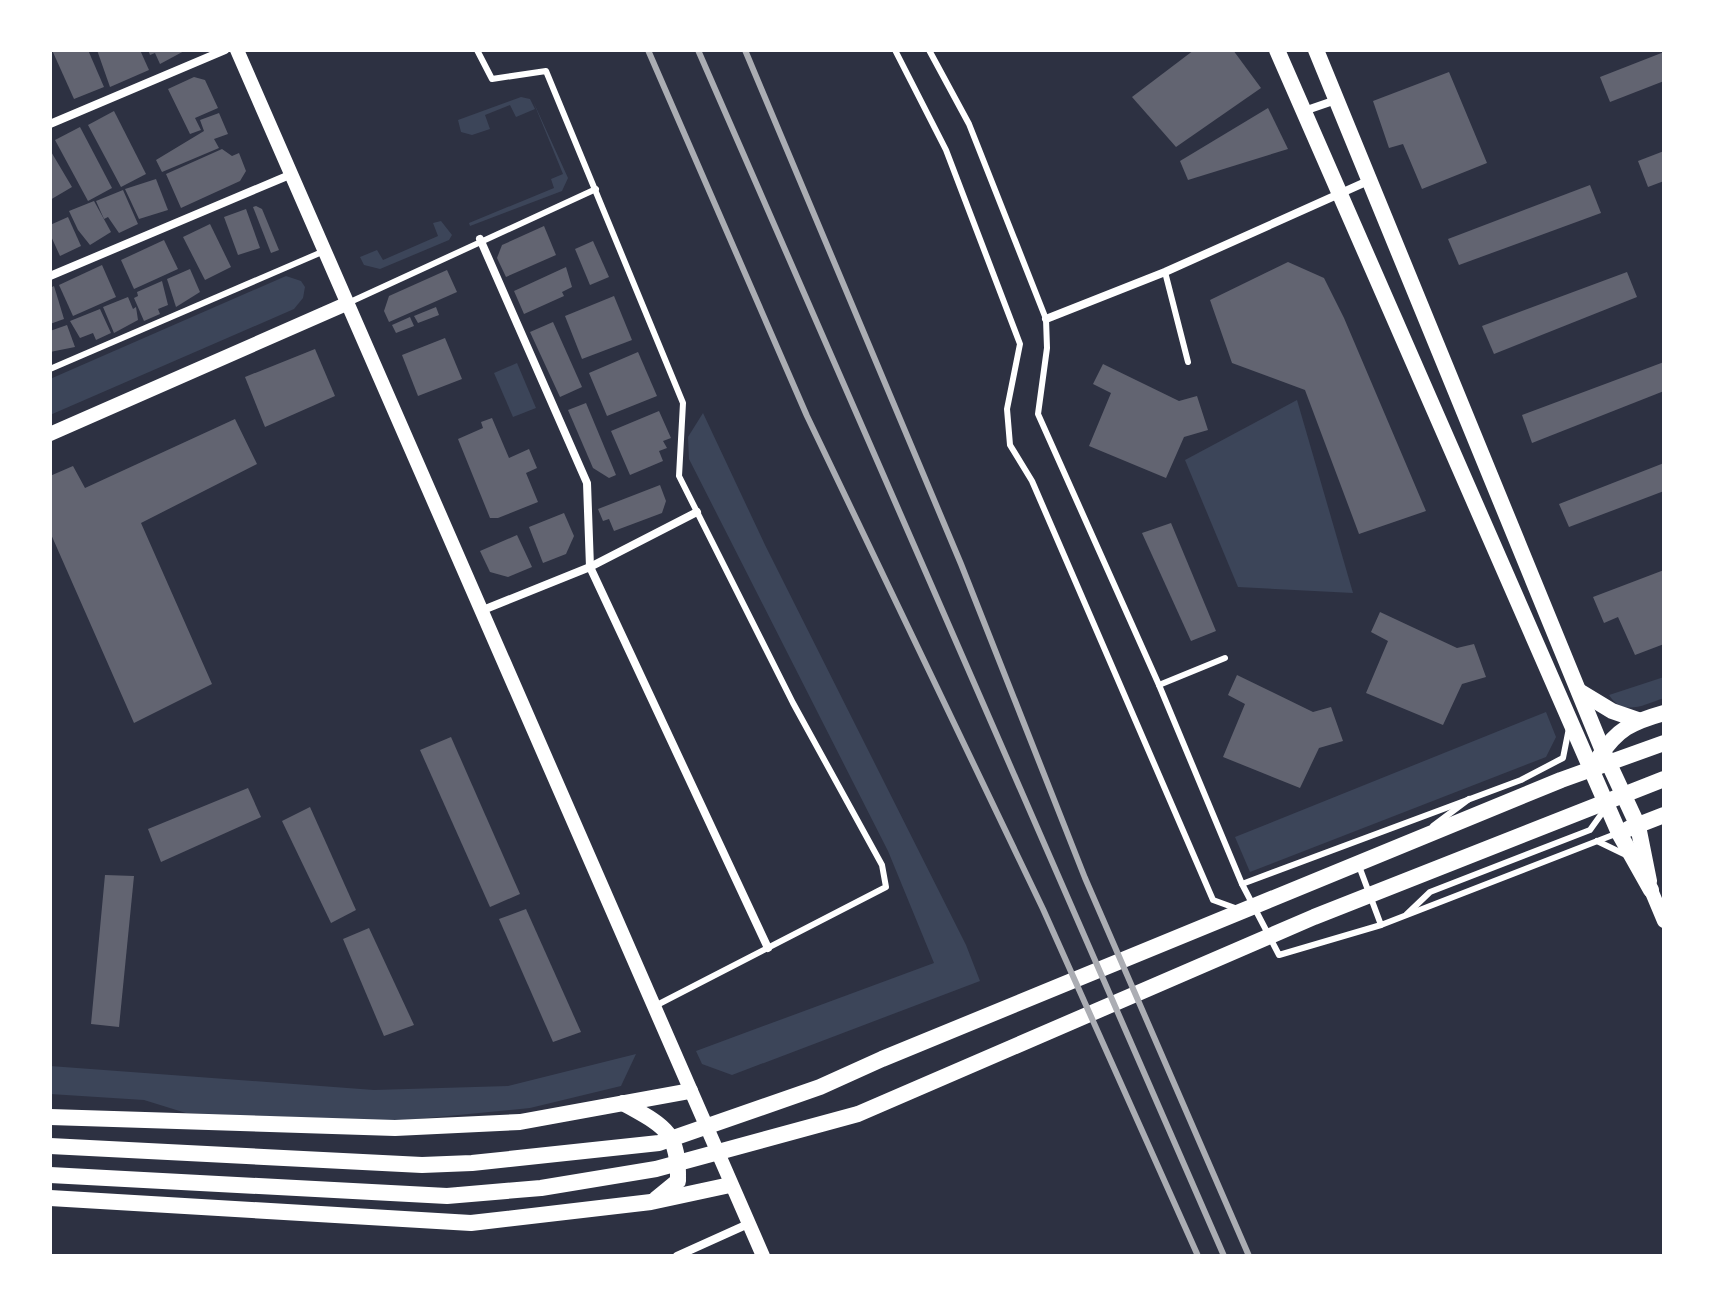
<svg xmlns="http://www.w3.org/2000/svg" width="1714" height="1306" viewBox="0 0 1714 1306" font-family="'Archivo Narrow',sans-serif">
	<rect width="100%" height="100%" fill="#2d3142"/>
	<g fill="#3c4559">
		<path d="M521 97 530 99 535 109 516 117 510 105 485 115 490 129 472 135 461 132 458 120Z"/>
		<path d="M533 101 568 178 562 191 470 226 469 223 554 188 551 179 563 174Z"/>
		<path d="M441 221 452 235 449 240 380 269 364 265 360 257 377 250 383 260 438 236 433 223Z"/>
		<path d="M286 276 301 281 305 287 303 298 294 309 50 415V379Z"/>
		<path d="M517 363 536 408 513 417 494 373Z"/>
		<path d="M1297 400 1353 593 1238 587 1185 460Z"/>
		<path d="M703 413 765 545 966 945 980 981 732 1075 702 1064 696 1051 934 963 888 851 689 459 688 437Z"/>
		<path d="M1664 677V698C1643 705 1623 717 1609 695Z"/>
		<path d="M1546 712 1556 737 1546 757 1250 872 1235 837Z"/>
		<path d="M636 1054 621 1086 530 1108 396 1121 186 1113 144 1100 50 1094V1066L374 1090 508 1086Z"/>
	</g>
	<g fill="#626471">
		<path d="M52 50H88L104 87 74 99Z"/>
		<path d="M97 50H140L149 70 110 87Z"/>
		<path d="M148 50H186L160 64 155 53 150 55Z"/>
		<path d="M1194 50H1233L1261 88 1176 147 1132 97Z"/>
		<path d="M1664 52V81L1610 102 1600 77Z"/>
		<path d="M1449 72 1487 163 1422 189 1403 144 1389 148 1373 101Z"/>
		<path d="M194 77 205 80 218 108 195 118 201 130 190 134 168 89Z"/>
		<path d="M1268 108 1288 149 1188 180 1180 161Z"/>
		<path d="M114 111 146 174 121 187 88 125Z"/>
		<path d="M219 113 228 134 214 139 219 148 162 172 156 160 204 131 200 120Z"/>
		<path d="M80 127 112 188 88 201 55 140Z"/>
		<path d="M222 149 232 156 239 153 246 171 240 181 181 208 166 174Z"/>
		<path d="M50 150 72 187 50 200Z"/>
		<path d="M1664 151V181L1648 187 1638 161Z"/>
		<path d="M156 179 168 210 139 219 125 189Z"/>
		<path d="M1590 185 1601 213 1459 265 1448 239Z"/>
		<path d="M123 190 138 224 119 233 108 217 104 219 96 201Z"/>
		<path d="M94 201 111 232 90 245 78 230 69 211Z"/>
		<path d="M256 206 262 209 279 250 271 253 253 207Z"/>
		<path d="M246 209 260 248 238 255 224 217Z"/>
		<path d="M68 217 81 246 60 256 50 234V225Z"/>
		<path d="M210 224 231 267 205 280 183 237Z"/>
		<path d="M544 226 556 255 506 277 497 258 502 245Z"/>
		<path d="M164 240 178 269 134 289 121 260Z"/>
		<path d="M593 241 609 277 590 285 575 249Z"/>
		<path d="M1288 262 1324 278 1344 318 1426 511 1359 534 1305 390 1232 363 1210 300Z"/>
		<path d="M102 265 116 297 73 316 59 285Z"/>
		<path d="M566 267 572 287 562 292 564 296 524 314 514 291Z"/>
		<path d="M190 269 200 292 176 307 167 279Z"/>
		<path d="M447 270 457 292 389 322 384 311 389 296Z"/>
		<path d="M1627 272 1637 297 1494 354 1482 326Z"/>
		<path d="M162 281 168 305 158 309 160 314 144 321 134 298 138 296 137 292Z"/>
		<path d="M54 286 64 319 50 324V288Z"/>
		<path d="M614 296 632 340 582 359 565 316Z"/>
		<path d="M128 297 133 309 136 307 138 320 114 333 103 307Z"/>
		<path d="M436 307 439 315 418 323 414 316Z"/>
		<path d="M100 309 111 333 96 340 93 333 80 338 70 321Z"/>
		<path d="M410 317 414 326 396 333 392 325Z"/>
		<path d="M553 322 582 387 560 397 530 332Z"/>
		<path d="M67 325 75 347 50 352V331Z"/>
		<path d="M445 338 462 379 418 396 402 355Z"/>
		<path d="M315 349 335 396 265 427 245 377Z"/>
		<path d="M638 352 657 396 607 416 589 373Z"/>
		<path d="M1664 362V391L1532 443 1522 415Z"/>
		<path d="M1103 364 1179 401 1197 396 1208 430 1184 437 1166 478 1089 446 1111 393 1093 384Z"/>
		<path d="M586 403 616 475 609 478 593 468 568 410Z"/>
		<path d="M659 411 671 438 663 441 667 448 659 451 663 461 630 475 611 431Z"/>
		<path d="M492 418 509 458 529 449 537 468 526 473 538 502 498 518H490L458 439 483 428 481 422Z"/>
		<path d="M235 419 257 464 141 523 212 684 134 723 50 532V476L73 466 85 488Z"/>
		<path d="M1664 463V491L1569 527 1559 504Z"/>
		<path d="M660 485 666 501 662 513 614 531 609 519 603 521 598 509Z"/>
		<path d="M564 513 574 536 566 554 543 563 529 527Z"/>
		<path d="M1171 523 1216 631 1191 641 1142 533Z"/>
		<path d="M517 535 532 567 508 577 490 572 480 551Z"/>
		<path d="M1664 570V644L1635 655 1618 617 1604 623 1593 597Z"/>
		<path d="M1380 612 1457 648 1474 644 1486 677 1462 684 1443 725 1366 693 1388 641 1371 632Z"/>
		<path d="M1237 675 1313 712 1331 707 1343 741 1319 748 1300 788 1223 757 1245 704 1228 695Z"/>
		<path d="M451 737 520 894 490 907 420 750Z"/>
		<path d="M248 788 261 817 161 862 148 829Z"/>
		<path d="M310 807 356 910 331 923 282 821Z"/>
		<path d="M105 875 134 876 119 1027 91 1024Z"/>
		<path d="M526 909 581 1032 553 1042 499 919Z"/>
		<path d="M369 928 414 1025 384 1036 343 939Z"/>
	</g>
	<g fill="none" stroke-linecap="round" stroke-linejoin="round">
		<g stroke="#fff" stroke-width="6">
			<path d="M477 50 492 79 546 71 683 403 679 476 793 703 882 865 886 887 655 1006"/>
			<path d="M895 50 946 150 1020 344 1007 409 1010 445 1032 481 1213 900 1235 908"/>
			<path d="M929 50 969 124 1046 319 1047 348 1038 414 1159 685 1242 884 1279 955 1381 925"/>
			<path d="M1165 272 1188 362"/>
			<path d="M348 303 596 189"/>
			<path d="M50 369 322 252"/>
			<path d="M1159 685 1225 658"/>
			<path d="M1433 826 1469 799"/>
			<path d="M1597 841 1626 855"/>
			<path d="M1359 866 1381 925 1618 833"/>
			<path d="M1242 884 1521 780 1563 758 1569 728"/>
			<path d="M1407 914 1430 892 1590 830 1605 809"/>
		</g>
		<g stroke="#fff" stroke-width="8">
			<path d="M1304 111 1336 100"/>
			<path d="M50 124 225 50"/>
			<path d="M480 239 587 483 590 567 768 948"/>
			<path d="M50 276 292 174"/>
			<path d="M1046 319 1165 272 1368 181"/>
			<path d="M483 610 590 567 697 512"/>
			<path d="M677 1256 748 1224"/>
		</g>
		<g stroke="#fff" stroke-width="14">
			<path d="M237 50 763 1256"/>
			<path d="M50 434 346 304"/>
			<path d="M1651 890 1664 921"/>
		</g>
		<g stroke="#fff" stroke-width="16">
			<path d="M1277 50 1619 833 1651 890"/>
			<path d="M1316 50 1603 751 1638 826 1649 881"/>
			<path d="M1579 691 1612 711 1638 720"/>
			<path d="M1599 757C1617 729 1632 722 1664 713"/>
			<path d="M1628 829 1664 815"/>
			<path d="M623 1103C664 1126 679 1131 678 1181L656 1199"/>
			<path d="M50 1117 395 1128 520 1122 690 1091"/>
			<path d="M50 1146 422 1165 472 1163 659 1143 820 1087 882 1059 1561 780 1664 743"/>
			<path d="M50 1175 447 1196 541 1188 656 1169 858 1114 1314 917 1664 779"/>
			<path d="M50 1198 471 1223 651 1202 730 1185"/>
		</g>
		<g stroke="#abadb3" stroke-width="6">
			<path d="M648 50 807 416 1043 909 1198 1256"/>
			<path d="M698 50 1224 1256"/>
			<path d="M745 50 961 564 1085 878 1249 1256"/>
		</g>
	</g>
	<rect width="1714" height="1306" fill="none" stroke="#ffffff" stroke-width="104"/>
</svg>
